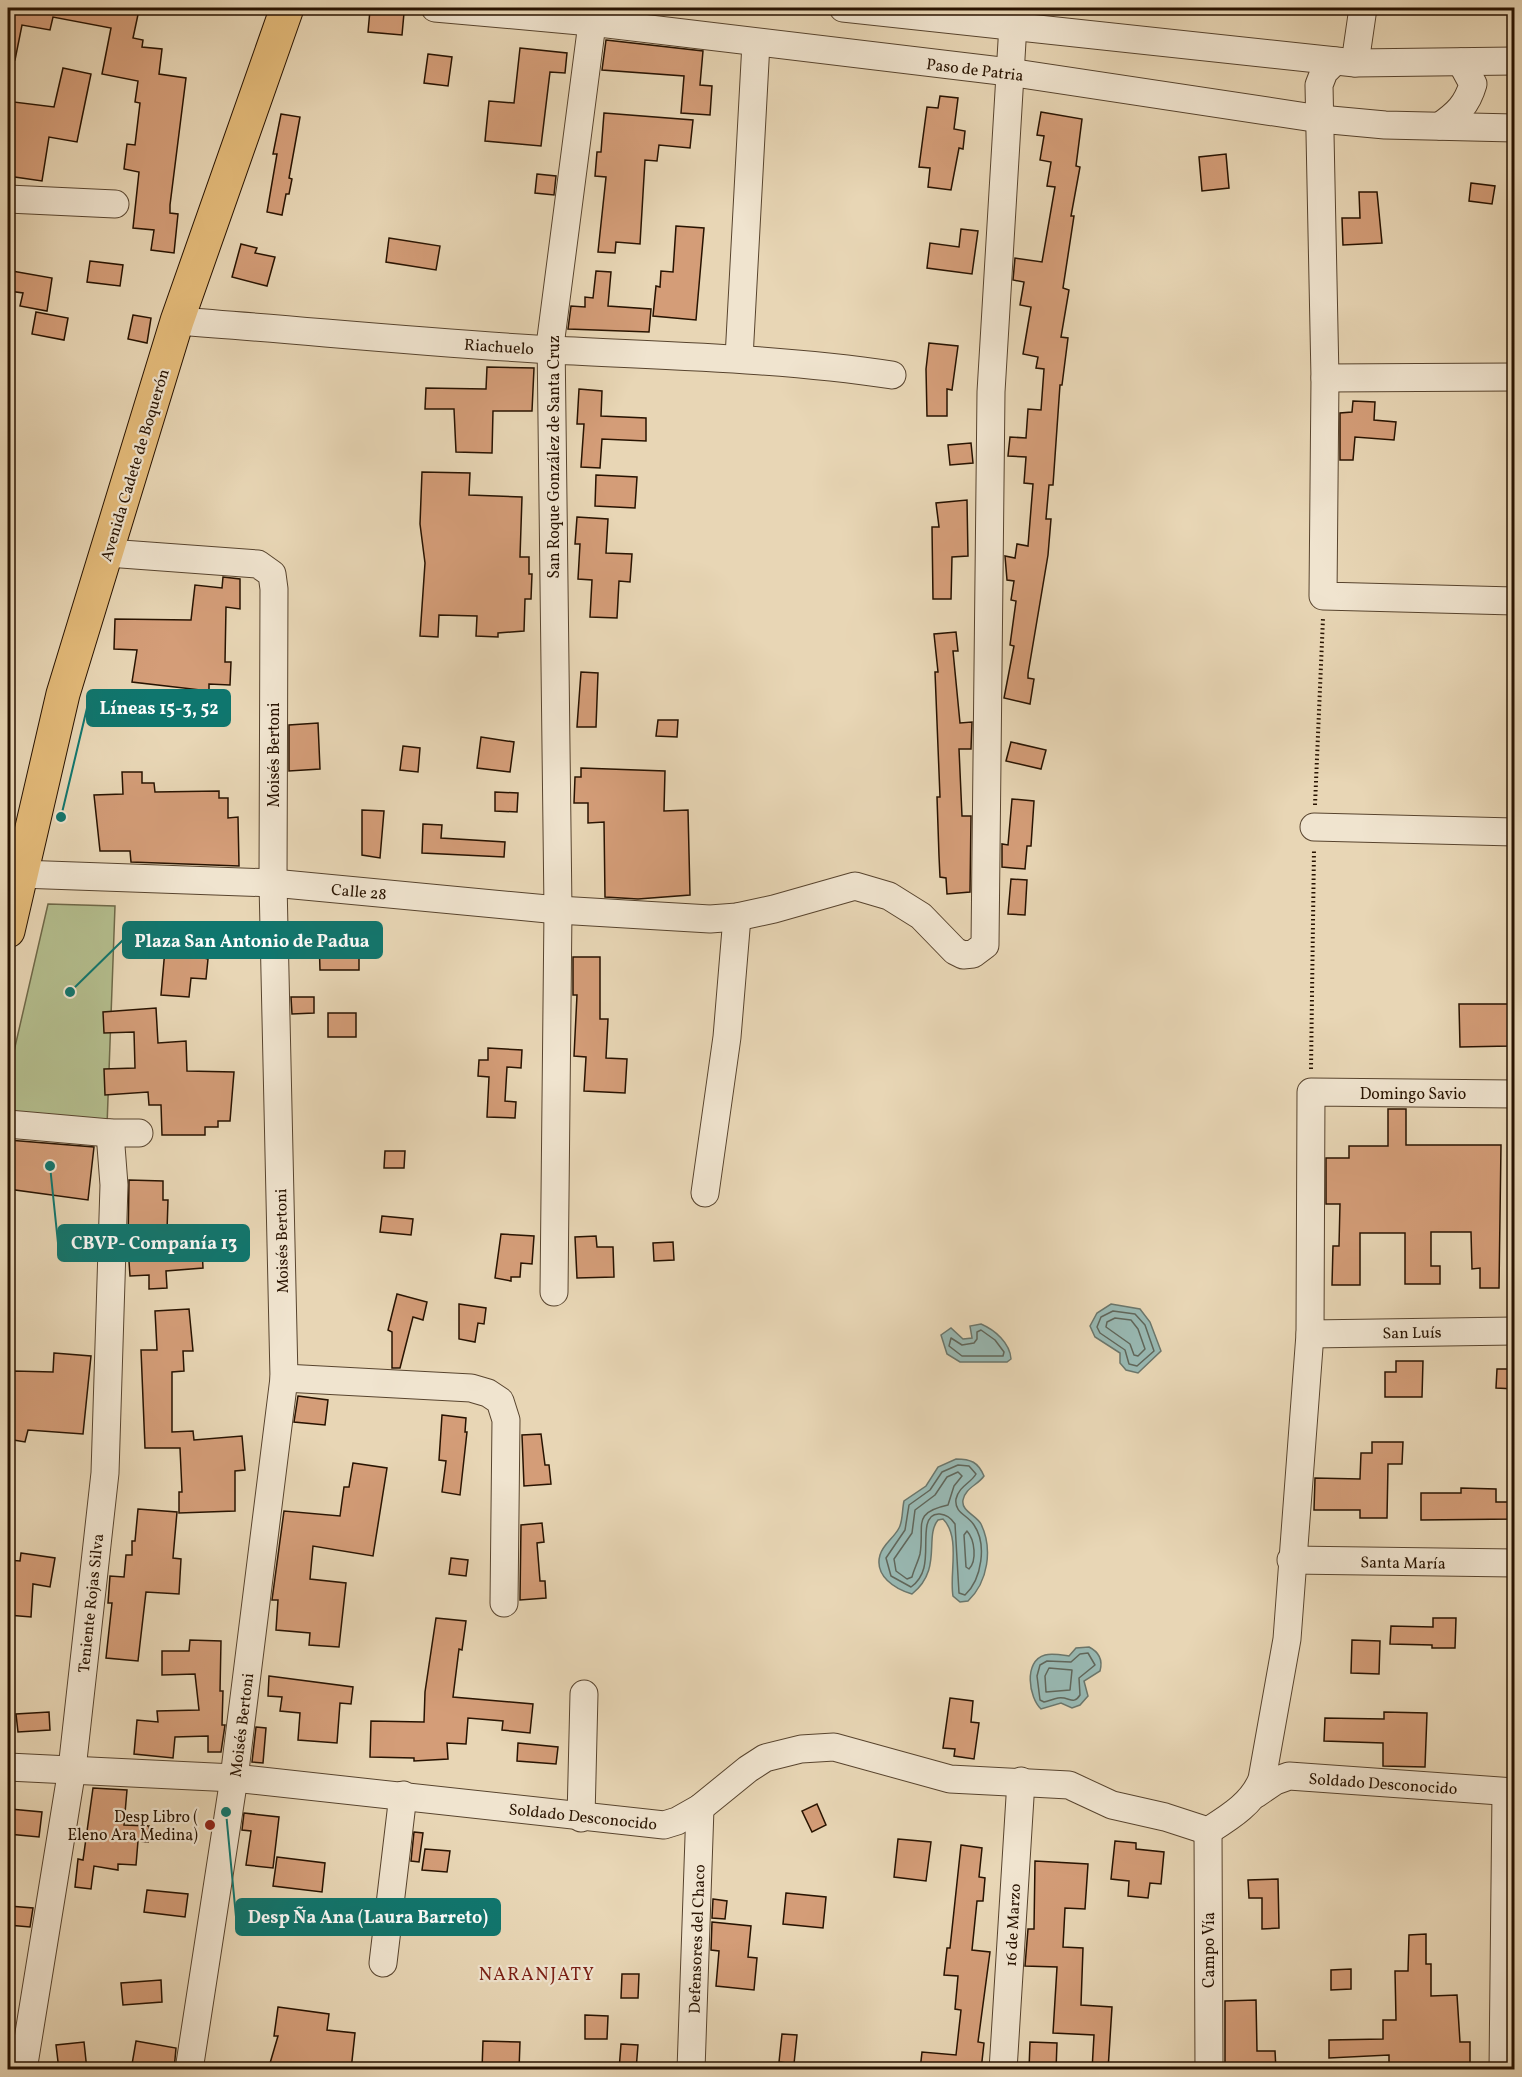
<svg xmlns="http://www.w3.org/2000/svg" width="1522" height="2077" viewBox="0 0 1522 2077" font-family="Vollkorn,serif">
	<rect width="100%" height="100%" fill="#e8d6b5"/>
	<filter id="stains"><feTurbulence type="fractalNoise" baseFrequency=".00333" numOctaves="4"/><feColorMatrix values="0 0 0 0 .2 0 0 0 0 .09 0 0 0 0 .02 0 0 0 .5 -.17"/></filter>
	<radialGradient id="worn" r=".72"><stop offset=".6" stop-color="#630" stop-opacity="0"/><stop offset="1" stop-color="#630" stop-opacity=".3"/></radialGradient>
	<path fill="#b4be8e" stroke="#6e6848" stroke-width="1.5" d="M48 904 115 906 107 1126 8 1118V1077Z"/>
	<g fill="#98b8b2" stroke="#6b766b" stroke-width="1.5">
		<path d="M1111 1304 1140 1309 1150 1322 1161 1351 1138 1373 1126 1370 1120 1363V1353L1095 1337 1090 1326 1097 1313Z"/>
		<path d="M981 1324C995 1330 1010 1343 1011 1359L1007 1362H960L947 1354 941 1335 951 1328 963 1339 972 1338 970 1326Z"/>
		<path d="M956 1459C971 1459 978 1462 984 1476 978 1485 965 1488 963 1500 961 1511 976 1515 981 1524 993 1549 988 1582 968 1601L960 1602 953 1596C949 1574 961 1537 943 1519L938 1520C924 1537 943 1569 912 1594 895 1589 874 1576 880 1555 883 1544 894 1538 899 1528 903 1521 902 1509 904 1501L926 1486 938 1467Z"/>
		<path d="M1089 1647C1099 1652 1103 1660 1100 1671L1084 1681 1088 1696 1080 1705 1072 1708 1061 1703 1041 1709C1029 1698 1023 1661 1045 1655 1052 1653 1062 1655 1069 1656L1076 1648Z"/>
	</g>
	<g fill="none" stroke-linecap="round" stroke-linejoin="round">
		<g stroke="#60665a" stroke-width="1.5">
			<path d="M1113 1311 1135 1314 1145 1325 1154 1351 1137 1366 1129 1364 1125 1350 1100 1333 1097 1327 1101 1317Z"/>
			<path d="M1115 1318 1131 1320 1138 1329 1145 1349 1138 1356 1134 1355 1130 1344 1106 1327 1107 1322Z"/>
			<path d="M981 1330 995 1340 1004 1352 1003 1356H962L949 1346 951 1338 962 1345 974 1343 977 1339V1332Z"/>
			<path d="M958 1465 969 1466 976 1474C971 1483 959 1486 956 1499 954 1513 968 1515 974 1525 987 1544 982 1579 965 1595L959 1593 955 1524C948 1513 931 1508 927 1525 923 1546 932 1572 911 1587L891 1576 886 1558 905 1530 909 1505 930 1490 942 1472Z"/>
			<path d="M958 1472 962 1476 954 1486 948 1505C911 1513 925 1525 920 1554 918 1562 914 1569 912 1577L907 1579 896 1571 894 1559 912 1533 915 1510 935 1495 947 1477Z"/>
			<path d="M967 1531C975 1540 977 1561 969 1569L966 1567 964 1535Z"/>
			<path d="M1088 1653 1095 1665 1079 1678 1080 1695C1073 1706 1069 1696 1058 1698 1053 1699 1049 1701 1044 1702L1040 1700 1037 1676 1040 1665 1047 1661 1071 1662 1080 1654Z"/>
			<path d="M1049 1668 1072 1670 1070 1690 1046 1692 1045 1676Z"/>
		</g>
	</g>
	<g fill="#d49d78" stroke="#281301" stroke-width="1.5">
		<path d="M8 8 46 11V8L139 10 133 38 143 40 142 47 162 49 159 74 186 78 170 205V213L178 214 174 253 151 250 154 230 133 228 139 172 124 169 127 144 135 145 140 103 135 102 138 81 102 74 111 28 53 17 50 30 22 25 15 60 8 59Z"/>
		<path d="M370 10 404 13 402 35 368 32Z"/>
		<path d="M606 40 703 51 700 85 712 86 710 115 681 113 684 76 602 70Z"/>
		<path d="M520 48 567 53 565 73 550 72 541 146 485 141 489 101 514 103Z"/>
		<path d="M428 54 452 57 448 86 424 83Z"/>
		<path d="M63 68 91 74 77 142 49 137 42 181 8 176V110L13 111 14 102 54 107Z"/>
		<path d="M940 96 958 98 954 129 965 131 963 149 959 148 951 190 928 187 930 168 919 167 927 107 938 108Z"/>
		<path d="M1041 112 1082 119 1076 166 1080 167 1071 216H1074L1063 288 1069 290 1061 337 1068 338 1062 385H1060L1053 485H1049L1046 519H1051L1048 555 1028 674V678L1034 679 1030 704 1004 698 1014 646 1010 645 1016 601 1011 600 1014 581 1007 580 1005 556 1015 558 1017 544 1028 546 1033 484 1024 483 1026 457 1008 456 1010 437 1026 438 1028 409 1041 410 1044 369 1036 368 1038 357 1023 354 1031 307 1020 305 1024 282 1013 280 1015 258 1042 262 1055 187 1047 186 1051 162 1040 160 1044 136 1037 135Z"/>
		<path d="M604 113 693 120 690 148 659 145 657 161 645 160 640 244 616 242 615 253 598 252 606 177 595 176 597 152H601Z"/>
		<path d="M281 114 300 117 289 178 292 179 289 194H286L282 215 267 212 277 154H273Z"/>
		<path d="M1226 154 1229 188 1202 191 1199 157Z"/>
		<path d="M537 174 556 176 554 195 535 193Z"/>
		<path d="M1471 183 1495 186 1492 204 1469 201Z"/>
		<path d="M1359 192H1377L1382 243 1343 245 1342 218H1360Z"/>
		<path d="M676 226 704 228 696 320 653 316 656 286 660 287 661 271 673 272Z"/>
		<path d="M961 229 978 231 972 274 927 268 930 243 959 247Z"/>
		<path d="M389 238 440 246 436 270 386 262Z"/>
		<path d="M241 244 257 248 255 253 275 257 267 286 232 277Z"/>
		<path d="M90 261 123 265 120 286 87 282Z"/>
		<path d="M12 271 52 278 47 311 20 306 23 293 9 291Z"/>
		<path d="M596 271 611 272 608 306 651 309 649 332 568 329 571 306 585 307V297L593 298Z"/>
		<path d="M36 312 68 318 64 340 32 334Z"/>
		<path d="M133 315 151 318 147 343 128 339Z"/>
		<path d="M929 343 958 346 952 390 947 389V416H927L926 369Z"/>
		<path d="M487 367 534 368 532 411H493L492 453 456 452 454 409H425L426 388 486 389Z"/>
		<path d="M579 389 602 391 601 416 646 418V441L602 439 600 468 581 467 584 424H577Z"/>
		<path d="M1353 401 1375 402 1374 420 1396 422 1394 440 1355 437 1353 460H1340V413L1352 412Z"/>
		<path d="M971 443 973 463 950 465 948 445Z"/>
		<path d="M422 472 470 473 469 495 522 497 520 557H529V574H532L531 599H525L524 631 498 633V637L476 636 477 616 439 615 438 637 420 636 425 563 420 524Z"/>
		<path d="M596 475 637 477 635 508 595 506Z"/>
		<path d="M967 500 968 556 952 557 951 599H933L932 527H939L936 503Z"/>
		<path d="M577 517 608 519 606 553 632 554 630 582 619 581 617 618 590 617 592 580 578 579 580 544H575Z"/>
		<path d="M223 577 240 579V609L226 607 225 662H231L230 685 209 684V691L132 682 137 650 114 649 115 619 191 620 195 585 222 588Z"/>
		<path d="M956 632 958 651H953L960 723 972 722 971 749H959L962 816H971L970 892 947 894 946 878 940 877 939 856 937 797H940L935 672H938L934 634Z"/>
		<path d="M581 672 598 673 596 727H577Z"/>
		<path d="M658 720H678L677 737 656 736Z"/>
		<path d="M318 723 320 769 289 771V725Z"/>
		<path d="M481 737 514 742 510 772 477 768Z"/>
		<path d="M1011 742 1046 750 1041 769 1006 761Z"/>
		<path d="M403 746 420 748 418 772 400 770Z"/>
		<path d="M581 768 665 771 664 811 688 810 690 895 638 899 605 897 604 822 588 823V803H574L575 777H581Z"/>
		<path d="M122 772H142V783H154L155 792 219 791V798H228V818L238 817 239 866 131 862 130 851H100L94 795 123 794Z"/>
		<path d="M495 792 518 793 517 812 495 811Z"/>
		<path d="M1012 799 1034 801 1031 846H1027L1025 869 1002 867V844L1008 845Z"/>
		<path d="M362 810 384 811 380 858 362 855Z"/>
		<path d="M423 824 442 825 441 838 505 842 504 857 422 853Z"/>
		<path d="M1011 879 1027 880 1025 915 1008 914Z"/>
		<path d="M359 937V970H320L319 938Z"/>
		<path d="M165 949 205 953 204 958 208 959 206 979 191 978 189 997 161 995Z"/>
		<path d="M573 957H600V1019H608L606 1058 627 1059 625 1093 584 1091 586 1057 574 1056 577 995H573Z"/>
		<path d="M291 997H314V1013L292 1014Z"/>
		<path d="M1459 1004H1515V1040H1510V1046L1460 1047Z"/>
		<path d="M156 1008 158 1043 186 1041 187 1071 234 1072 230 1121H218V1127H205V1135H162L161 1105H149L148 1092 105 1095 104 1069 135 1068 134 1032 104 1033 103 1012Z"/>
		<rect x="328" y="1013" width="28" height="24"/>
		<path d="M488 1048 522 1050 521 1068 507 1067 505 1101 516 1102 515 1118 487 1117 489 1077 478 1076 479 1060H488Z"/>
		<path d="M1388 1109H1406V1145H1501L1499 1288H1480V1268L1472 1269 1471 1232H1431V1266H1440V1284H1405V1233H1360V1285H1332L1333 1246H1339L1340 1204H1326V1158H1349V1146H1388Z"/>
		<path d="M8 1140 94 1147 88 1200 8 1189Z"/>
		<path d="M385 1151H405L404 1168H384Z"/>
		<path d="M129 1180 163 1181V1200H168L167 1231 201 1229 203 1268 166 1271 167 1288 149 1289V1275L130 1276 128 1247Z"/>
		<path d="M382 1216 413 1219 411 1235 380 1232Z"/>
		<path d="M501 1234 534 1236 532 1264 521 1263 520 1277H511V1281L495 1278Z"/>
		<path d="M596 1236 597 1247H613L614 1277 577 1278 575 1237Z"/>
		<path d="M673 1242 674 1260 654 1261 653 1243Z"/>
		<path d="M397 1294 427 1302 423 1320 413 1317 400 1368H392V1332L388 1330Z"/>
		<path d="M459 1304 486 1308 484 1324 478 1323 475 1342 459 1339Z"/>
		<path d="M189 1309 193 1351H183L184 1371 172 1372V1432L193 1431 194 1440 242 1436 245 1470 235 1471V1511L179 1513V1492H182L180 1448H145L141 1350H157L155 1311Z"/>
		<path d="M54 1353 91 1356 83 1434 28 1430 25 1442 8 1439V1407L13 1408 14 1371 53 1372Z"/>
		<path d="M1396 1361H1423L1422 1397H1385V1372H1396Z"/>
		<path d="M1497 1369H1515V1389L1496 1388Z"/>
		<path d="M298 1396 328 1400 325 1425 294 1422Z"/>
		<path d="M442 1415 466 1418 465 1432H467L460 1495 442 1492 446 1461 439 1460Z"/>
		<path d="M541 1434 545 1465H549L551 1484 524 1486 522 1435Z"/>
		<path d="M1372 1442H1403L1402 1464H1388L1387 1518H1360V1510H1314L1315 1478 1360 1479 1361 1453H1372Z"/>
		<path d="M353 1463 387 1468 373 1556 313 1546 310 1579 346 1583 339 1647 309 1645 310 1633 276 1630 278 1600H272L284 1511 340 1516 344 1487H349Z"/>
		<path d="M1461 1488 1496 1489V1502H1515V1519L1421 1520V1493H1461Z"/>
		<path d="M138 1509 177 1512 173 1558 181 1559 179 1594 146 1592 138 1661 106 1658 112 1603H108L110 1576 124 1577 126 1555H132V1541H135Z"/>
		<path d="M542 1523 544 1542 537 1543 540 1581H545L546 1598 520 1600 521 1525Z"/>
		<path d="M21 1553 55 1558 50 1587 33 1584 31 1617 8 1615V1560L20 1561Z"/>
		<path d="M451 1558 468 1560 466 1576 449 1574Z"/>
		<path d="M436 1618 466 1621 462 1650 459 1649 453 1697 533 1704 530 1733 502 1730 503 1721 468 1718 466 1744 447 1743 448 1759 414 1761V1758L370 1757 371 1721 424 1722 425 1692Z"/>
		<path d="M1433 1618H1456L1455 1648H1432V1645L1390 1644 1391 1626 1433 1627Z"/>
		<path d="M190 1640 221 1641 220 1691H223L222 1725H225L221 1752H208V1736L175 1737 173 1758 134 1754 137 1720 158 1722 157 1711 199 1710 195 1674 162 1675V1651H189Z"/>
		<path d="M1352 1640 1380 1641 1379 1674 1351 1673Z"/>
		<path d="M269 1676 353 1687 351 1704 340 1703 337 1743 298 1740 300 1713 280 1711 282 1697 268 1696Z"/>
		<path d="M950 1698 973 1701 971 1722 979 1723 974 1759 954 1756 955 1749 943 1748Z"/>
		<path d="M49 1712 50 1730 18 1732 16 1714Z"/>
		<path d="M1384 1712 1427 1713 1425 1767 1383 1766V1743L1324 1741 1325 1718 1384 1719Z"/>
		<path d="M256 1727 266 1728 263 1763 252 1762Z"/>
		<path d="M518 1743 558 1747 556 1764 517 1761Z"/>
		<path d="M93 1788 127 1790 124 1825 149 1826 148 1842 138 1841 136 1865 118 1864V1870L94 1866 91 1889 75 1887 78 1859 83 1860Z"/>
		<path d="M817 1804 826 1825 812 1832 802 1811Z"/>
		<path d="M10 1809 42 1812 39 1837 8 1834Z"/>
		<path d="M244 1813 279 1817 273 1868 246 1865 251 1831 242 1830Z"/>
		<path d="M414 1832 423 1833 419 1862 411 1861Z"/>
		<path d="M898 1839 931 1842 926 1881 894 1877Z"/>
		<path d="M1115 1841 1136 1843V1849L1164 1852 1161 1884 1150 1883 1148 1898 1128 1896 1129 1881 1111 1879Z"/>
		<path d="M961 1845 982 1848 979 1877 985 1878 983 1901H977L972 1950 990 1952 978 2042 984 2043 981 2070H920L922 2052 956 2055 961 2010 955 2009 958 1976 944 1975 947 1948H950Z"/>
		<path d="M425 1849 450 1851 447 1872 422 1870Z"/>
		<path d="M277 1857 325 1863 322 1892 273 1886Z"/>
		<path d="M1035 1861 1088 1864 1085 1909 1065 1908 1063 1947 1083 1948 1081 2005 1112 2007 1108 2070H1092L1094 2035 1053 2033 1057 1967 1025 1966 1028 1929H1034Z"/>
		<path d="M1278 1879 1279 1928 1262 1929V1898H1249L1248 1880Z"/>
		<path d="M147 1890 188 1894 185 1917 144 1912Z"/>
		<path d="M786 1893 826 1897 823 1928 783 1924Z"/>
		<path d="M713 1899 727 1901 725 1919 712 1918Z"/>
		<path d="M9 1906 33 1908 30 1927 8 1925Z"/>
		<path d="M712 1922 751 1926 748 1957 757 1958 754 1990 716 1986 719 1951 711 1950Z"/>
		<path d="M1426 1934V1964H1431V1996L1457 1995 1460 2042H1470V2068L1389 2070V2055L1329 2058V2040L1383 2039V2020H1396L1395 1971H1408L1409 1935Z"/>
		<path d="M1351 1969V1989L1331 1990V1970Z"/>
		<path d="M622 1974H639L638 1998H621Z"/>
		<path d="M161 1980 162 2002 123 2005 121 1983Z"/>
		<path d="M1256 2000 1257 2051H1275L1276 2070H1225V2001Z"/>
		<path d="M278 2007 329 2014 327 2030 355 2033 351 2070H268L278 2036H274Z"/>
		<path d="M585 2015 608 2016 607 2039H585Z"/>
		<path d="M782 2034 797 2035 794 2064 779 2062Z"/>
		<path d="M136 2041 176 2048 174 2070H131Z"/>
		<path d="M483 2041 520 2042 519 2070H482Z"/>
		<path d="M84 2042 87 2070H59L56 2045Z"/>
		<path d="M1030 2042 1057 2043 1056 2070H1029Z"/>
		<path d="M621 2044 638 2045 636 2070H619Z"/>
	</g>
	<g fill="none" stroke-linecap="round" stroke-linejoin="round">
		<defs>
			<g id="minor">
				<path d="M435 8 591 22 1009 72 1320 119 1385 125 1514 128"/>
				<path d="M843 8 1355 63 1514 61"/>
				<path d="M1335 61 1324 72 1319 85 1325 378 1323 596 1514 601"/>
				<path d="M1355 63 1363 8"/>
				<path d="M1440 126C1457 114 1467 105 1473 84L1461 62"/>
				<path d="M8 199 115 204"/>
				<path d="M177 321C302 330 427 343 553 350 666 356 780 358 892 375"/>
				<path d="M739 358 756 43"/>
				<path d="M1325 378 1514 377"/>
				<path d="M108 553 258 564 272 574 274 589 273 883 284 1378 234 1778 189 2070"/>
				<path d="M1314 827 1514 832"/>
				<path d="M8 870 20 874 273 883 558 910 710 919 737 917 774 909 855 886 889 896 921 916 955 951 963 955 973 954 985 945 991 392 1014 8"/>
				<path d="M8 1124 110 1133H139"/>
				<path d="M705 1193 727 1037 737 917"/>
				<path d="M554 1292 558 910 551 338 594 8"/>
				<path d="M1310 1334 1514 1331"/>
				<path d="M284 1378 471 1388 488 1393 500 1401 506 1420 504 1603"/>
				<path d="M1291 1560 1514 1563"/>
				<path d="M8 1767 234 1778 664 1825 677 1821 700 1808 748 1769 765 1758 801 1749 834 1747 950 1779 1069 1785 1112 1805 1165 1817 1208 1831C1230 1817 1253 1803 1262 1779L1287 1639 1310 1334 1311 1092 1514 1094"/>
				<path d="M1256 1794 1275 1781 1289 1776 1514 1792"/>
				<path d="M581 1818 584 1694"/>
				<path d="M1208 1831 1209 2070"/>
				<path d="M383 1963 403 1795"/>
				<path d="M23 2070 72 1769 105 1473 114 1185 110 1133"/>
				<path d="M691 2070 700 1808"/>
				<path d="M1003 2070 1021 1781"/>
				<path d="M1503 2070 1506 1792"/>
			</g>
			<path id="major" d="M8 931 63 694 177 321 287 8"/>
		</defs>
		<use href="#minor" stroke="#58442e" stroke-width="29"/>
		<use href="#major" stroke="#281301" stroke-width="35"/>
		<g stroke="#281301" stroke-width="4" stroke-dasharray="1.5 3" stroke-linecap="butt">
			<path d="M1315 805 1323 618"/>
			<path d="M1311 1069 1314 849"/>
		</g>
		<use href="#minor" stroke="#f0e4cf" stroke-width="27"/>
		<use href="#major" stroke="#e4bb7a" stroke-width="33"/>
	</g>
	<circle fill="#8f2418" stroke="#f0e4cf" stroke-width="2" cx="210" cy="1825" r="6"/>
	<g text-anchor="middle" stroke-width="4.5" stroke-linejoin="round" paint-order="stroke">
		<g font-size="16" fill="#281301" stroke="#f0e4cf">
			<text transform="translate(975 69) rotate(7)" y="6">Paso de Patria</text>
			<text transform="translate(499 346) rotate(4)" y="6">Riachuelo</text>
			<text transform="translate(553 457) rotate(-90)" y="6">San Roque González de Santa Cruz</text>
			<text transform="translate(134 465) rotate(-73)" y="6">Avenida Cadete de Boquerón</text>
			<text transform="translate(273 755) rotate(-90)" y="6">Moisés Bertoni</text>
			<text transform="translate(359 891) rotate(5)" y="6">Calle 28</text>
			<text x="1413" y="1099">Domingo Savio</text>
			<text transform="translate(281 1241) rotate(-91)" y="6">Moisés Bertoni</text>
			<text transform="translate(1412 1332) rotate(-1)" y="6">San Luís</text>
			<text transform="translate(1403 1562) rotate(1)" y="6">Santa María</text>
			<text transform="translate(90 1603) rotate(-84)" y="6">Teniente Rojas Silva</text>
			<text transform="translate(241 1725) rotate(-83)" y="6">Moisés Bertoni</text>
			<text transform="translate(1383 1783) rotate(4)" y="6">Soldado Desconocido</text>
			<text transform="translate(583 1816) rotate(6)" y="6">Soldado Desconocido</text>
			<text transform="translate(1012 1925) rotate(-87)" y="6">16 de Marzo</text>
			<text transform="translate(696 1939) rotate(-88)" y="6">Defensores del Chaco</text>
			<text transform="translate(1208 1950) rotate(-90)" y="6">Campo Vía</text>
		</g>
		<g font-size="16" fill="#281301" stroke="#f0e4cf" text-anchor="end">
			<text x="198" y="1822">Desp Libro (<tspan x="198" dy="18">Eleno Ara Medina)</tspan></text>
		</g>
		<g font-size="18" letter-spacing="1.5" fill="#7a1f14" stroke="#f0e4cf">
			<text x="537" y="1980">NARANJATY</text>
		</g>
	</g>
	<path fill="none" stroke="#0f766e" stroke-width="2" d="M61 817L87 708M70 992L123 940M50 1166L58 1243M226 1812L236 1917"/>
	<g fill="#0f766e" stroke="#f0e4cf" stroke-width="2">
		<circle cx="61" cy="817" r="6"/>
		<circle cx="70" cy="992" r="6"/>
		<circle cx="50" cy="1166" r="6"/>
		<circle cx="226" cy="1812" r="6"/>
	</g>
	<g fill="#0f766e" stroke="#0f766e" stroke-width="2">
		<rect x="87" y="690" width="143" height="36" rx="6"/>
		<rect x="123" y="922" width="259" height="36" rx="6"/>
		<rect x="58" y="1225" width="191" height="36" rx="6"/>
		<rect x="236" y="1899" width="264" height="36" rx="6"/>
	</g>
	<g font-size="18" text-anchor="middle" font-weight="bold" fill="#fff">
		<text x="159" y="714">Líneas 15-3, 52</text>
		<text x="252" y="947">Plaza San Antonio de Padua</text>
		<text x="154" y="1249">CBVP- Companía 13</text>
		<text x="368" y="1923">Desp Ña Ana (Laura Barreto)</text>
	</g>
	<rect width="1522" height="2077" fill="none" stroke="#e8d6b5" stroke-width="30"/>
	<rect x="9" y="9" width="1504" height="2059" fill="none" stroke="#281301" stroke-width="3"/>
	<rect x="15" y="15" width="1492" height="2047" fill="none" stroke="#281301" stroke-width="1.5"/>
	<rect width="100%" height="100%" filter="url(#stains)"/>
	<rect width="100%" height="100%" fill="url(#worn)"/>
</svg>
